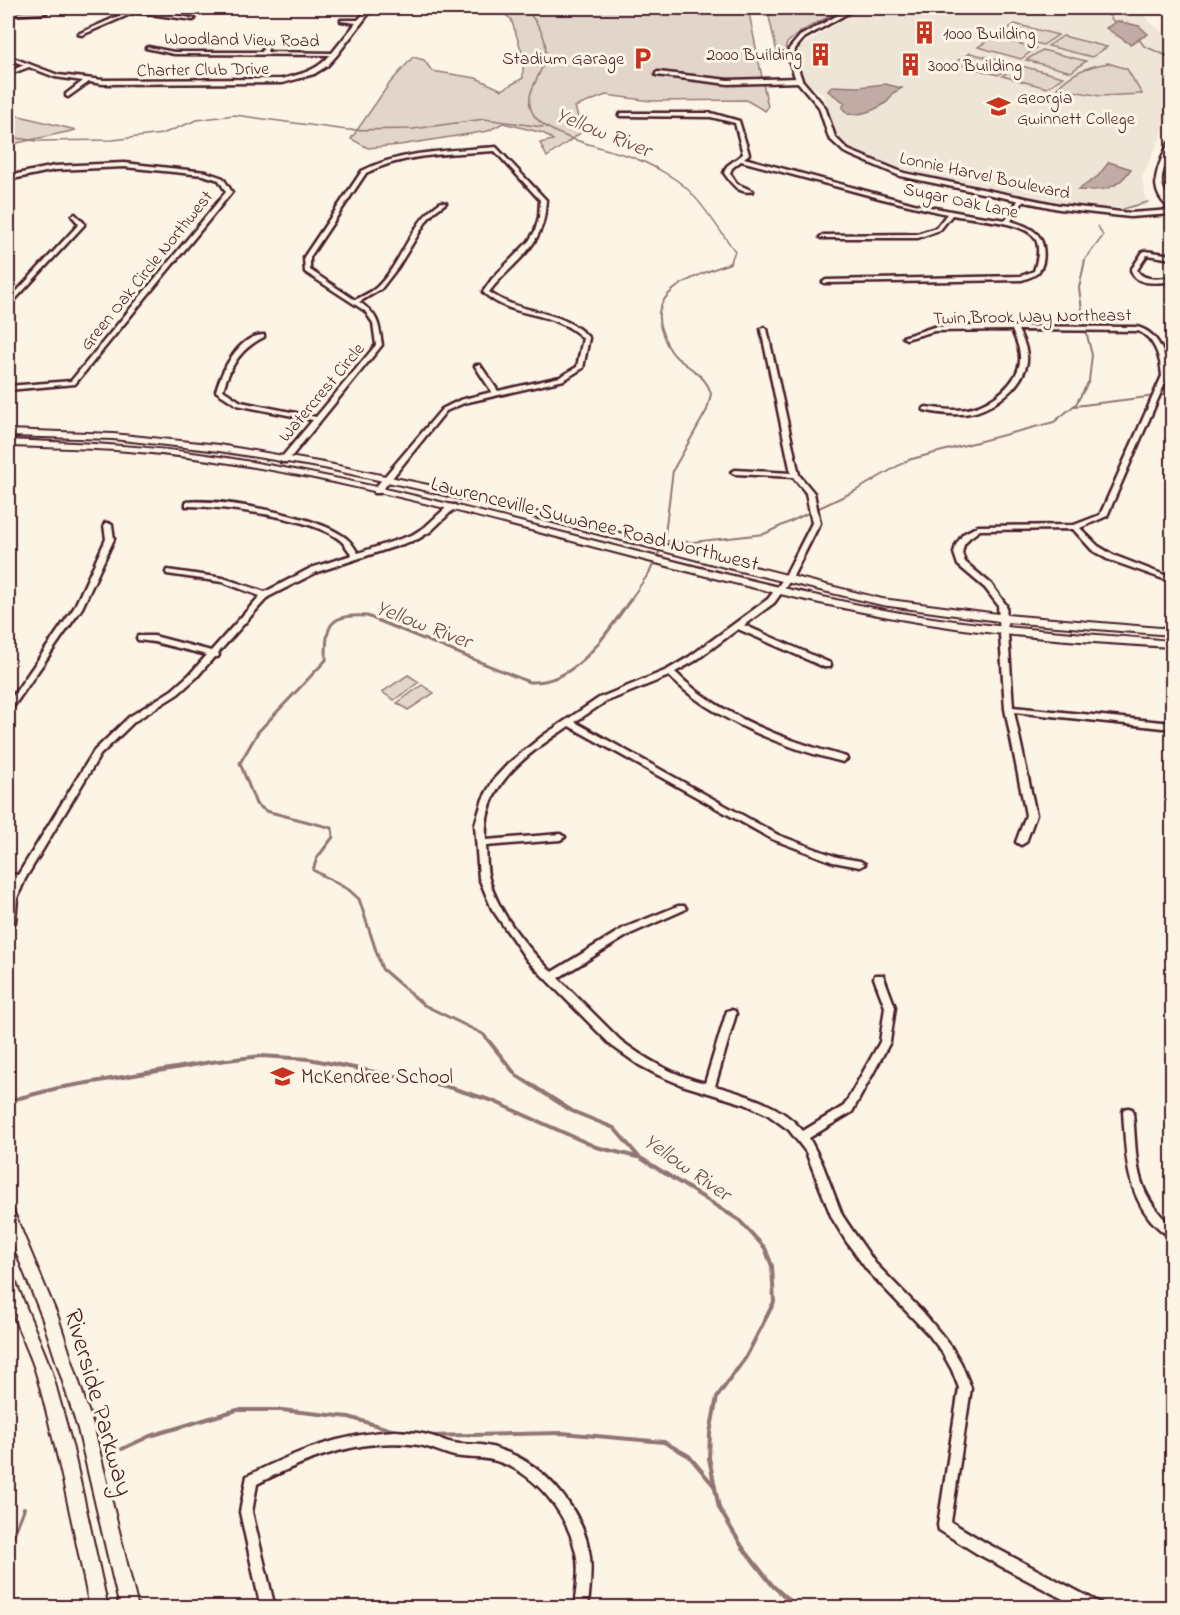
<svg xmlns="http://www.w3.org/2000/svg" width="1180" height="1615" viewBox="0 0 1180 1615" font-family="'Indie Flower',sans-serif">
	<rect width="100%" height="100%" fill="#fcf5e5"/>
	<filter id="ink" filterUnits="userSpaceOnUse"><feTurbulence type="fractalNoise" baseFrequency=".0167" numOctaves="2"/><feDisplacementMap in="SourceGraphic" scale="12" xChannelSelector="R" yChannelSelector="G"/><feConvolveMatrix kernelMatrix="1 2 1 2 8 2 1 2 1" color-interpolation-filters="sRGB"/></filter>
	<g filter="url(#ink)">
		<path fill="#eee5d7" d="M861 8H1140L1146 18 1168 38H1172V118L1167 124 1142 177 1147 206 1102 209 983 194 857 159 830 138 824 95 796 76 798 48Z"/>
		<g fill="#e2d5ca" stroke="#967a7a" stroke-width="1.5">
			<path d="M495 8H748L768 107 765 111 746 100 651 101 606 95 575 107 579 120 590 126 547 157 540 143 553 140 543 133 503 123 488 131 400 145 368 148 351 139 389 84 413 57 424 60 432 71 476 78 502 90 523 78V55L511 19Z"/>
			<path d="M767 8H844L800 32 787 43 783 57H778Z"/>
			<path d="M1015 24 1058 35 1043 45 1000 34Z"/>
			<path d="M1063 36 1107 47 1092 57 1048 46Z"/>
			<path d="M993 37 1036 48 1021 59 978 47Z"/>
			<path d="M1042 50 1086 61 1071 72 1026 60Z"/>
			<path d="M970 53 1014 64 998 75 954 63Z"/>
			<path d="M1108 63 1127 69 1142 94 1100 96 1057 88C1073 72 1086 67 1108 63Z"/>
			<path d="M1018 65 1063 77 1047 88 1002 76Z"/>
			<path d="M8 113 76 130 8 145Z"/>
			<path d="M408 675 419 682 394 700 382 692Z"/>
			<path d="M422 685 434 693 408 710 397 703Z"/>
		</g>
		<g fill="#c0aca5" stroke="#917474" stroke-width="1.5">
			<path d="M1117 21 1139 26 1148 34 1130 44 1106 28Z"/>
			<path d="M885 84 902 88 893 93C889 107 861 116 848 114L842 108 845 103 828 91 832 86 858 87Z"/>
			<path d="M1109 162 1131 169C1116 191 1102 191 1078 190L1098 176Z"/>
		</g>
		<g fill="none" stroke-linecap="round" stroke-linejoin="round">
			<g stroke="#917474" stroke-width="1.5">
				<path d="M524 8C579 63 509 84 536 118 552 138 606 148 632 157 648 163 671 175 684 186 701 200 721 233 735 251L731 261"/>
				<path d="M1103 8 1114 22"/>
				<path d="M1139 39 1144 46 1172 58"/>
				<path d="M8 137 37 141 113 140 162 134 197 120 234 115 347 130 413 129 484 119 543 127"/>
				<path d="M1123 209 1148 202"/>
				<path d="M1084 261 1103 236 1098 226"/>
			</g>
			<g stroke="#917474" stroke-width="2">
				<path d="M1084 325 1079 288 1085 260"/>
				<path d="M1075 406 1172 394"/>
				<path d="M664 541 693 542 764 534 855 491 908 460 1054 422 1076 404 1089 381 1092 355 1086 331"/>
				<path d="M630 600 649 573 664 542 673 470 707 410 711 394C706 375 690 369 677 358 668 350 665 340 661 329 647 289 702 274 730 263L731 260"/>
			</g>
			<path stroke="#917474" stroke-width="3" d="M489 1041 483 1034 424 1005 382 969 359 899 349 890 313 870 317 858 333 837 332 828 266 811 256 804 240 763 258 732 326 660C326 626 328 613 367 616L529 682C577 685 606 633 631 599"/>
			<g stroke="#917474" stroke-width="4">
				<path d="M488 1040 516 1075 572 1111 614 1128 639 1157 739 1220 765 1248 772 1266 774 1302 746 1357 717 1397 710 1433 709 1458 719 1508 743 1548 773 1586 798 1608"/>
				<path d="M8 1101 58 1088 211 1062 261 1056 309 1059 445 1086 493 1101 596 1147 637 1157"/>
				<path d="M428 1436 562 1433 664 1442 689 1456 715 1487"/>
				<path d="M122 1449 150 1436 237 1410H281L349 1417 398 1432"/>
				<path d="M8 1549 24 1508"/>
			</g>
			<defs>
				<g id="minor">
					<path d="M123 8H128L171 15 180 8H184L176 15 195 19 193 20 135 12 82 35 78 34 130 11Z"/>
					<path d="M369 8H373L337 55 327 66 314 74 282 83 103 84 89 82 68 97 66 96V94L83 81 55 77 29 67 8 75V72L24 65 8 59V56L58 75 103 80 282 79C301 74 317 71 330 55L174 54 146 48 148 47 174 52H262L266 40 268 39 270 40 267 52 332 53 356 23 341 21V20H358Z"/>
					<path d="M46 11V13H44L8 15V13Z"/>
					<path d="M658 72 728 80 799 78 802 80 799 82 728 84 656 75V73Z"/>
					<path d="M622 113H711L739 121 749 154 744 158 914 204 972 215 1006 220 1019 199H1023L1024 200 1011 221C1020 224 1030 227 1037 234 1045 242 1046 262 1039 271 1036 276 1027 278 1022 280L824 283 823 282 826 280 1021 276 1034 271C1037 262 1041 247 1035 238 1023 221 972 219 952 215L940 230 918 238H821L820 237 823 235 917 234 936 228 947 214 883 199 741 161 732 168 730 173 737 184 753 191C739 195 731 183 724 173L727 166 743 154 735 123 711 117 620 116 619 115Z"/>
					<path d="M496 147 546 200C545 210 545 219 541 228 532 254 505 270 489 292 521 316 561 307 589 338L583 368 564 380 464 403 446 411 380 493H374V489L442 409 460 400 492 392 475 366 476 365H480L498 391 560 377 577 367 583 338C552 308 512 320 483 292L492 279 529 241 535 231 539 217 540 200 495 151C451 154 406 153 366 173L310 257V270L355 300C362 296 370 293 376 288 403 263 409 223 441 202L446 203 435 211 427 220 398 267 381 289 359 302C378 314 379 324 382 345L287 462H281V458L313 420 237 405 217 392 216 391C222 370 239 335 264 335V337C241 348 230 366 223 390L241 402 316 417 376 345 373 323 365 311 305 272 304 257 362 171C403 150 451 151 496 147Z"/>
					<path d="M124 163 206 172 223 178 232 192 75 384 8 390V386L71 381 226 192 219 180 203 175 124 167 55 170 8 180V176L55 166Z"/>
					<path d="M75 214 84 223V225L10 305 8 306V301L79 224 72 216Z"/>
					<path d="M1145 251 1172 255V259L1147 255 1137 270C1144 282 1159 278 1172 278V282C1158 282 1136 287 1131 270L1143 252Z"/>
					<path d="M955 326 1137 327C1158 332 1167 356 1168 376L1107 516 1080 528 1098 546 1113 555 1172 578V582L1107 559 1092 550 1073 529 980 530 969 538 964 545 962 553 965 562 991 584 1006 605 1013 707 1172 723V729L1014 712 1036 815 1026 842 1021 845 1016 842 1026 815 1005 709 998 605 985 588 958 565 954 553 956 545 963 534 978 526 1074 525 1100 515 1162 376C1161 359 1155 338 1138 331L1018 330C1023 340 1028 350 1027 361 1024 385 996 406 975 412 959 416 940 414 924 410L923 409 926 407C941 409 958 412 972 408 992 403 1018 383 1020 361 1021 350 1016 340 1012 330L934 331 906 339 903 337 934 327Z"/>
					<path d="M764 327 767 329 799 475 814 493 820 523 792 578 774 603 744 625 830 663 831 665 830 667H824L738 629 695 661 675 672C719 716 787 741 846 757L847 759 843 762C783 747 713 720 669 676L605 702 575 722 778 835 837 857 860 861 865 864 860 867 833 862 772 839 569 726C528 754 482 783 486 840L560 834 565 837 560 840 486 846C487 857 486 869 489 879 498 913 527 948 552 972L624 928 678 906H684L686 908 684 910 630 934 558 978 620 1040C646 1060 673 1075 705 1083L726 1014 727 1011 731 1010 735 1011 736 1014 715 1086C747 1095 781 1105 803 1131L844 1106 880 1042 885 1007 874 978 875 975H883L895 1007 890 1042 852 1112 809 1138 822 1163 842 1215 852 1230 875 1263 922 1311 950 1345 961 1363 971 1388 951 1522 986 1543 1100 1603 1101 1608H1080L976 1553 939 1530 938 1525 959 1388 952 1370 942 1352 929 1335 867 1270 846 1241 832 1218 806 1152 789 1130 767 1114 745 1104 682 1085 658 1075 639 1065 612 1046 527 960 492 909 479 878 475 825 483 799 494 779 509 763 544 735 599 698 667 670 689 657 768 599 784 578 812 523 806 493 793 477 735 474 731 472 735 470 791 473 761 329Z"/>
					<path d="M186 502C220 498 315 516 343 536 350 540 354 547 358 553L412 535 425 527 449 505H455L456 507 431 531 418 539 317 572 268 597 218 653 219 655 218 657H214L196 678 178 694 135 721 100 755 25 879 17 898 15 922 13 925H8V897L14 881 8 880V874L18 875 94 751 129 717 172 690 190 674 207 655 154 642 138 640 137 638 138 636H154L211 651 260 596 222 582 167 574 166 572 167 570 223 578 265 592 311 568 352 555C348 550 345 544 340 540 311 517 226 507 189 506H186Z"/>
					<path d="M105 523H108L112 525 114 539 82 608 11 710 8 711V703L74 608 106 539 104 525Z"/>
					<path d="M1128 1108 1132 1109 1133 1112C1137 1159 1133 1192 1172 1226V1237C1164 1234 1156 1226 1150 1219 1125 1188 1126 1150 1123 1112L1124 1109Z"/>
					<path d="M395 1431C406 1432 417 1432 427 1435 436 1437 444 1441 453 1443 462 1445 472 1444 481 1445 489 1446 496 1448 503 1451 545 1464 585 1513 590 1557 592 1574 589 1591 588 1608H574C576 1590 580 1570 576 1553 568 1515 537 1474 499 1462 484 1456 470 1459 454 1456 442 1453 431 1447 419 1445 361 1437 308 1458 257 1484L252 1512 275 1608H261L240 1512 247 1476C295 1452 340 1434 395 1431Z"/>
				</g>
				<path id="tertiary" d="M851 8H857L804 38 795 49 794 57 802 80 825 107 835 137 848 150 904 173 1059 205 1130 213 1172 210C1145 191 1158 166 1169 143L1172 141C1174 155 1160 168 1162 183 1163 192 1170 197 1172 205 1173 208 1172 211 1172 214L1130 217 1059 209 900 176 844 152 829 138 819 107 796 80 788 57 789 49 800 36Z"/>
				<g id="secondary">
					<path d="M8 430 113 434 219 445 324 463 428 485 882 599 1006 615 1172 629V635L1006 622 882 605 736 570 530 516 428 491 324 468 219 451 113 439 8 436Z"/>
					<path d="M8 440C81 443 155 446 227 458 441 493 647 560 859 605 962 627 1067 632 1172 641V647C1080 642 985 635 894 618 705 583 521 522 333 482 262 467 188 455 115 450 80 448 44 447 8 446Z"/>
					<path d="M8 1209 13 1210 15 1215 58 1317 94 1429 138 1608H120L78 1429 42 1317 8 1232Z"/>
					<path d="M8 1276 13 1278 16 1283 51 1369 72 1445 108 1608H90C74 1530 58 1452 37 1376 28 1342 4 1311 8 1276Z"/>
				</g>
			</defs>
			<use href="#minor" stroke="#4a1f2b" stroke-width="5"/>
			<use href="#tertiary" stroke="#4a1f2b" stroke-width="5"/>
			<use href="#secondary" stroke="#4a1f2b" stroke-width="4"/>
			<use href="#minor" fill="#fcf5e5" fill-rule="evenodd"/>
			<use href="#tertiary" fill="#fcf5e5" fill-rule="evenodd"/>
			<use href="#secondary" fill="#fcf5e5" fill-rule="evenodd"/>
		</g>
	</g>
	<defs>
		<symbol id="building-bare" viewBox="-9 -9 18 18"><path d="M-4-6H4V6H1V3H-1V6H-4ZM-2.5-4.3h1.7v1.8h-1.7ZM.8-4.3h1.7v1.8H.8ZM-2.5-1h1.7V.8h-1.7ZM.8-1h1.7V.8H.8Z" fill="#c8321e" stroke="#fcf5e5" stroke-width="2.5" paint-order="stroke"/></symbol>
		<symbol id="parking-bare" viewBox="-9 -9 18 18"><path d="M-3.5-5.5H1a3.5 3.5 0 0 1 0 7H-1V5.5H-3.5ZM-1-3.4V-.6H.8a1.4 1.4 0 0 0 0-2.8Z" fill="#c8321e" stroke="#fcf5e5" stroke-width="2.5" paint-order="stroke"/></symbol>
		<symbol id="university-bare" viewBox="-9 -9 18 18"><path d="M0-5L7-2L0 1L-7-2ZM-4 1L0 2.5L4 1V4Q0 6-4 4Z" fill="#c8321e" stroke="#fcf5e5" stroke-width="2.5" paint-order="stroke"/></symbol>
		<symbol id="school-bare" viewBox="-9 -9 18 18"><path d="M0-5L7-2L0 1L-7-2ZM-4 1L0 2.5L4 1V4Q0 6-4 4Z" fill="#c8321e" stroke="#fcf5e5" stroke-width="2.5" paint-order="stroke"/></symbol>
	</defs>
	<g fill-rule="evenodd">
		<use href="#building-bare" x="908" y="16" width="33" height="33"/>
		<use href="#building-bare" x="804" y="38" width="33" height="33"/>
		<use href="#parking-bare" x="626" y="42" width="33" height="33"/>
		<use href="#building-bare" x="894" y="48" width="33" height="33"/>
		<use href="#university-bare" x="982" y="90" width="33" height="33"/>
		<use href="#school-bare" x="266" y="1060" width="33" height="33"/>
	</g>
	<g text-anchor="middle" stroke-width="6" stroke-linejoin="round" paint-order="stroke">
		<g font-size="18" fill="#4a1f2b" stroke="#fcf5e5" text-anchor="start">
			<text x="943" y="39">1000 Building</text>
			<text x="802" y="60" text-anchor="end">2000 Building</text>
			<text x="624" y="64" text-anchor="end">Stadium Garage</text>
			<text x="928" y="71">3000 Building</text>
			<text x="1017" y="103">Georgia<tspan x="1017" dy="21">Gwinnett College</tspan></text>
		</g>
		<g font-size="18" fill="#4a1f2b" stroke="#fcf5e5">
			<text transform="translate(242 39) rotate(1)" y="6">Woodland View Road</text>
			<text transform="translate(203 69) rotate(-1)" y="6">Charter Club Drive</text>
			<text transform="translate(985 175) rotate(12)" y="6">Lonnie Harvel Boulevard</text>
			<text transform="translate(961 200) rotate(12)" y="6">Sugar Oak Lane</text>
			<text transform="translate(146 270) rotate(-51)" y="6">Green Oak Circle Northwest</text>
			<text transform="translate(1032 316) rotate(-1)" y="6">Twin Brook Way Northeast</text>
			<text transform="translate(321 392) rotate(-50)" y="6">Watercrest Circle</text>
		</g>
		<g font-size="21" fill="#4a1f2b" stroke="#fcf5e5">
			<text transform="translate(595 523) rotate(14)" y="7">Lawrenceville Suwanee Road Northwest</text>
		</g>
		<g font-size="21" fill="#4a1f2b" stroke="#fcf5e5" text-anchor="start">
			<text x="301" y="1083">McKendree School</text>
		</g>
		<g font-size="22" font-style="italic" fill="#6d4950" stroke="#fcf5e5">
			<text transform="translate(604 131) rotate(22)" y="8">Yellow River</text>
			<text transform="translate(424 623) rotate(21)" y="8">Yellow River</text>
			<text transform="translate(688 1166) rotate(35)" y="8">Yellow River</text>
		</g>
		<g font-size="26" fill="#4a1f2b" stroke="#fcf5e5">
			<text transform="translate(100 1402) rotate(74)" y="9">Riverside Parkway</text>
		</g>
	</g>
	<rect width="1180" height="1615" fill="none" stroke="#fcf5e5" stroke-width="30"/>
	<rect x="15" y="15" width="1150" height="1585" fill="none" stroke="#4a1f2b" stroke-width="2" filter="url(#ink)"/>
</svg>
